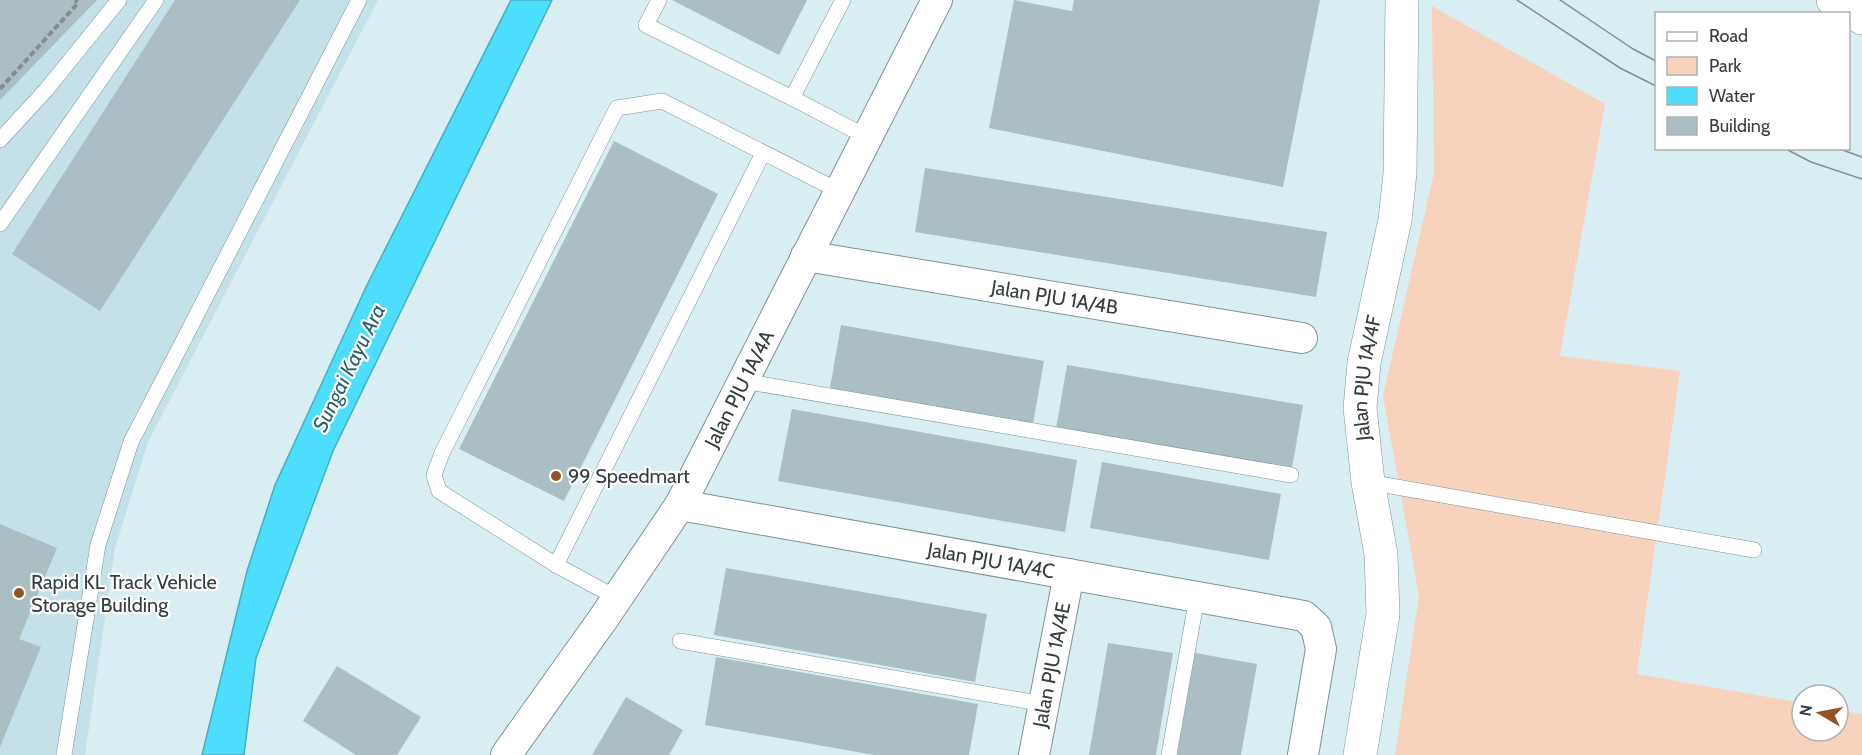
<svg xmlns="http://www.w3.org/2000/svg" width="1862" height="755" viewBox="0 0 1862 755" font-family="Cabin,sans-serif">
	<rect width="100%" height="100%" fill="#d9eef3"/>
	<path fill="#c4e1e9" d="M0 0H378L148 442 115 548 85 755H0Z"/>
	<path fill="#f7d2bc" d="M1432 6 1605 104 1560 356 1680 371 1637 674 1802 703V731H1838V710L1862 714V755H1395L1419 596 1383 396 1434 173Z"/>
	<path fill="#4cdefc" stroke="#45aec3" stroke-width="1.5" d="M511 0H552L333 451 256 658 244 755H202L247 571 275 485 366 287Z"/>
	<g fill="#aabec3">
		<path d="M0 0H97L0 100Z"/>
		<path d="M175 0H300L100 311 12 254Z"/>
		<path d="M672 0H807L779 55Z"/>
		<path d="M1014 0 1072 11 1074 0H1320L1283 187 989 128Z"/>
		<path d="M614 141 718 194 564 501 459 449Z"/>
		<path d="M925 168 1327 232 1316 297 915 232Z"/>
		<path d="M841 325 1044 361 1033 424 830 388Z"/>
		<path d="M1067 365 1303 405 1292 468 1056 429Z"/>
		<path d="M792 409 1077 460 1065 532 778 481Z"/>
		<path d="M1102 462 1281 494 1269 560 1090 528Z"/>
		<path d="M0 524 57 548 19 639 41 647 0 747Z"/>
		<path d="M726 568 987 614 975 682 714 635Z"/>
		<path d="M1108 643 1173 653 1156 755H1089Z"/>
		<path d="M1195 653 1257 664 1241 755H1177Z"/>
		<path d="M716 657 978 704 969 755H874L705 725Z"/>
		<path d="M337 666 421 717 397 755H356L303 721Z"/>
		<path d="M626 697 683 730 669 755H592Z"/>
	</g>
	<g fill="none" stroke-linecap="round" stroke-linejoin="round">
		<defs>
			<g id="service">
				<path d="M659 0 646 25 792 98 867 137"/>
				<path d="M792 98 843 0"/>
				<path d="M0 140 46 90 119 0"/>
				<path d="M0 224 156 0"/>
				<path d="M743 381 1291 475"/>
				<path d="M1368 482 1754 550"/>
				<path d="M556 565 763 153"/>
				<path d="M617 598 556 565 439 491 434 475 442 453 617 108 662 101 839 191"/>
				<path d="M680 641 1044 704"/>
				<path d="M64 755 98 545 131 442 359 0"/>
				<path d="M1169 755 1197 597"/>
			</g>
			<g id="minor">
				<path id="s1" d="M806 256 1302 338"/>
				<path id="s2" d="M680 505 1304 616 1316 627 1321 649 1303 755"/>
				<path id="s3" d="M506 755 603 619 680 505 937 0"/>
				<path id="s4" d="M1034 755 1069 574"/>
			</g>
			<g id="tertiary">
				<path id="s5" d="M1360 755 1383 614 1381 554 1368 482 1360 408 1364 363 1395 220 1400 173 1402 0"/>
			</g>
			<path id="motorway" d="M1833 0 1862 18"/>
		</defs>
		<use href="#service" stroke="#7f9296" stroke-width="16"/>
		<use href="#minor" stroke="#7f9296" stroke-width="32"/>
		<use href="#tertiary" stroke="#7f9296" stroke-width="34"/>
		<use href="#motorway" stroke="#7f9296" stroke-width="34"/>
		<path stroke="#808e92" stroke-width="4" stroke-dasharray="6 3" stroke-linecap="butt" d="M0 89 78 3 75 0"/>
		<use href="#service" stroke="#fff" stroke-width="15"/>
		<use href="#minor" stroke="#fff" stroke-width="30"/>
		<use href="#tertiary" stroke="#fff" stroke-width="33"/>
		<use href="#motorway" stroke="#fff" stroke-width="33"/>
		<g stroke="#818f93" stroke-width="1.5">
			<path d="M1517 0 1620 68 1656 86"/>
			<path d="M1560 0 1633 49 1656 61"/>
			<path d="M1784 148 1811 162 1862 179"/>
			<path d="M1837 148 1862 157"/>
		</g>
	</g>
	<g fill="#955322" stroke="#fff" stroke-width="2">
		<circle cx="556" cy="476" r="6"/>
		<circle cx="19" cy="593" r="6"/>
	</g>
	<g text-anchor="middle" stroke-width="4.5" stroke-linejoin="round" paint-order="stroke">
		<g font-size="20" fill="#353d3f" stroke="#fff">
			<text dy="7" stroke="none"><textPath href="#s1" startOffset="252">Jalan PJU 1A/4B</textPath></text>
			<text dy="7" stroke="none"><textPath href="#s5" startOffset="381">Jalan PJU 1A/4F</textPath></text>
			<text dy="7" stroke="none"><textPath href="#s3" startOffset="435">Jalan PJU 1A/4A</textPath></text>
			<text dy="7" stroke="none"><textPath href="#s2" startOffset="316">Jalan PJU 1A/4C</textPath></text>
			<text dy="7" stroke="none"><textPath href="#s4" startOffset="92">Jalan PJU 1A/4E</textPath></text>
		</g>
		<g font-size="20" fill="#353d3f" stroke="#fff" text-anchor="start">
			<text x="568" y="483">99 Speedmart</text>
			<text x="31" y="589">Rapid KL Track Vehicle<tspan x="31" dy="23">Storage Building</tspan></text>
		</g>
		<g font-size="21" font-style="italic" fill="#25606c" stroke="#fff">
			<text transform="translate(349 368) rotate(-64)" y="7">Sungai Kayu Ara</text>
		</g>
	</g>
	<rect x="1655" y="12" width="195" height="138" fill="#ffffff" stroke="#aeb1b2" stroke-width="1.5"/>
	<rect x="1667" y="32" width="30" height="9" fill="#ffffff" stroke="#aeb1b2" stroke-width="1.5"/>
	<text x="1709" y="42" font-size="18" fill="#353d3f">Road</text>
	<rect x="1667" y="57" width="30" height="18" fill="#f7d2bc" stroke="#aeb1b2" stroke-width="1.5"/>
	<text x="1709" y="72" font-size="18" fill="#353d3f">Park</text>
	<rect x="1667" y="87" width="30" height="18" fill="#4cdefc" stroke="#aeb1b2" stroke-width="1.5"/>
	<text x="1709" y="102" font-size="18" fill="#353d3f">Water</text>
	<rect x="1667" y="117" width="30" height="18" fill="#aabec3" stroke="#aeb1b2" stroke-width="1.5"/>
	<text x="1709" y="132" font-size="18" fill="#353d3f">Building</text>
	<g transform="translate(1820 713) rotate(280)"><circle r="28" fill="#ffffff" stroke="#aeb1b2" stroke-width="1.5"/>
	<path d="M0-4.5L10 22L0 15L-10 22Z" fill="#955322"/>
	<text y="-9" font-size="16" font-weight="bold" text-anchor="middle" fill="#353d3f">N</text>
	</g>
</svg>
